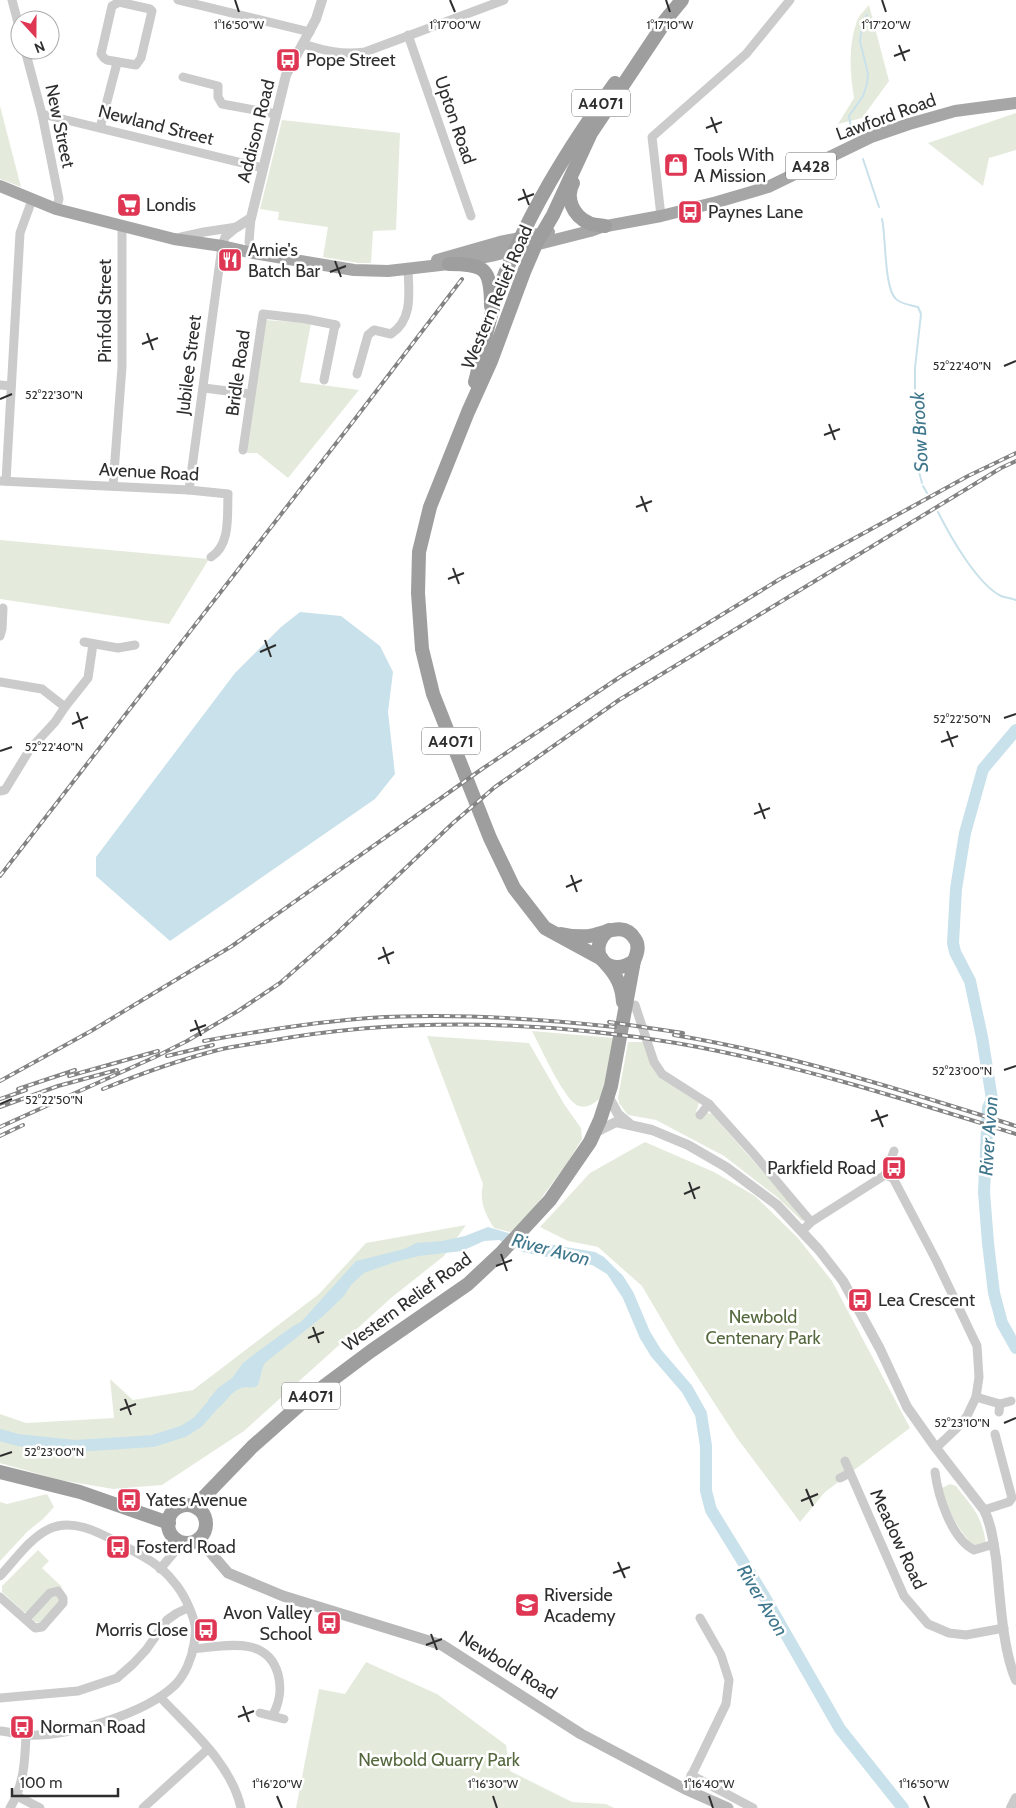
<svg xmlns="http://www.w3.org/2000/svg" width="1016" height="1808" viewBox="0 0 1016 1808" font-family="Cabin,sans-serif">
	<rect width="100%" height="100%" fill="#fff"/>
	<g fill="#e5ebdc">
		<path d="M869 5 889 81 862 118 838 124 854 98C850 73 848 45 857 21 859 15 865 10 869 5Z"/>
		<path d="M0 106 21 187 0 179Z"/>
		<path d="M1016 113V150L989 158 983 186 928 143Z"/>
		<path d="M282 120 400 133 396 230 373 231 371 263H359L323 257 328 227 278 220 279 212 260 209Z"/>
		<path d="M265 320 311 323 300 382 359 390 288 478 257 453H247Z"/>
		<path d="M0 540 209 559 169 624 0 599Z"/>
		<path d="M532 1031 614 1038 603 1096C596 1102 588 1109 579 1106 565 1102 540 1046 532 1031Z"/>
		<path d="M427 1036 529 1043 564 1104 581 1128 582 1139 568 1162 520 1227 510 1232 494 1228C485 1214 479 1201 483 1184Z"/>
		<path d="M628 1042H643L652 1065 665 1081 699 1103 696 1112 701 1117 707 1113 712 1114 804 1219 802 1221 777 1197 724 1156 656 1120 628 1115 619 1103 618 1098Z"/>
		<path d="M645 1142 714 1172 755 1196 797 1237 832 1281 910 1428 825 1492 800 1522 737 1438 676 1344 642 1286 598 1247 568 1241 540 1227 590 1173Z"/>
		<path d="M466 1225 444 1256 391 1298 244 1431 162 1485 113 1489 60 1480 0 1463V1414L26 1423 114 1418 110 1379 133 1400 193 1390 319 1294 366 1243Z"/>
		<path d="M950 1484 956 1486C973 1508 981 1514 986 1543L974 1546C958 1530 946 1509 942 1488Z"/>
		<path d="M47 1494 54 1507 43 1519 28 1531 0 1561V1502L7 1504Z"/>
		<path d="M38 1550 49 1561 42 1568 62 1587 48 1591 29 1612H24L2 1592V1586Z"/>
		<path d="M53 1595 59 1596 60 1602 40 1623 33 1621 32 1618Z"/>
		<path d="M366 1662 437 1694 506 1745 510 1771 572 1802 606 1804 614 1808H296L319 1689 345 1694Z"/>
	</g>
	<g fill="#c9e1ea">
		<path d="M300 612 341 616 380 646 393 672 388 712 395 774 375 799 170 941 96 876V857L235 673 281 627Z"/>
		<path d="M488 1227 542 1243 595 1252 604 1257 623 1276 631 1289 620 1293 607 1274 592 1265 577 1263 523 1252 499 1240 484 1241 462 1251 419 1256 395 1262 364 1273 351 1285 344 1296 322 1317 265 1363C261 1369 260 1383 257 1386 252 1389 246 1386 241 1388 232 1391 226 1401 220 1407L208 1400 218 1388 232 1378 243 1363 253 1355 293 1326 301 1322 356 1261 404 1249 416 1243 442 1241 465 1236Z"/>
	</g>
	<g fill="none" stroke-linecap="round" stroke-linejoin="round">
		<g stroke="#c9e1ea" stroke-width="2">
			<path d="M851 128 849 116 863 96 867 84 868 74 860 41 862 25 867 15"/>
			<path d="M863 159 879 207"/>
			<path d="M882 219C886 235 884 289 896 299 900 304 912 305 918 307L921 314 915 368V399L919 472 922 483"/>
			<path d="M923 486 927 493"/>
			<path d="M938 512C950 536 977 584 1001 596 1006 598 1011 598 1016 600"/>
		</g>
		<g stroke="#c9e1ea" stroke-width="12">
			<path d="M1016 730 983 769 965 833 956 889 953 943 955 952 970 981 982 1037 992 1099 988 1108 984 1192 988 1243 994 1293 1002 1323 1016 1348"/>
			<path d="M617 1278 628 1295 645 1335 656 1353 687 1389 701 1414 706 1446V1491L711 1510 764 1596 840 1729 903 1808"/>
			<path d="M0 1435 18 1440 75 1446 153 1441 184 1431 198 1422 224 1392"/>
		</g>
		<g stroke="#cbcbcb" stroke-width="9">
			<path d="M12 0 20 30"/>
			<path d="M178 0 310 32"/>
			<path d="M119 2 150 9 152 11 141 58 136 65 107 60 104 58 101 54 112 6Z"/>
			<path d="M408 35 471 216"/>
			<path d="M303 44C326 51 341 55 365 52L504 0"/>
			<path d="M25 50 42 114 59 199 56 209"/>
			<path d="M183 77 218 86V97L222 104 276 114"/>
			<path d="M42 114 263 168"/>
			<path d="M100 128 117 63"/>
			<path d="M661 216 652 137 746 54 790 0"/>
			<path d="M251 218 249 242 253 253"/>
			<path d="M181 237 204 232 237 227"/>
			<path d="M357 374 368 335 374 330 391 334C413 320 409 293 408 270"/>
			<path d="M324 380 335 325"/>
			<path d="M0 385 11 386"/>
			<path d="M204 388 251 394"/>
			<path d="M243 450 263 314 306 319 336 325"/>
			<path d="M0 481 189 490 228 494C227 514 231 545 211 557"/>
			<path d="M6 481 20 233 32 200"/>
			<path d="M113 486 122 367V226"/>
			<path d="M189 490 222 246 225 237 237 227"/>
			<path d="M0 636 2 629 3 608"/>
			<path d="M84 642 118 648 135 645"/>
			<path d="M0 682 42 689 65 707 88 678 93 644"/>
			<path d="M0 791 5 790 30 749 55 722 65 707"/>
			<path d="M635 1005 654 1062 662 1074 709 1104 753 1153 811 1222"/>
			<path d="M700 1115 709 1104"/>
			<path d="M885 1175 894 1151"/>
			<path d="M802 1231 811 1222 885 1175 893 1178 936 1260 977 1346 979 1377 976 1397 967 1416 959 1426 936 1448"/>
			<path d="M976 1397 1000 1404"/>
			<path d="M999 1412 1000 1404 1011 1401"/>
			<path d="M845 1461 904 1596 928 1624 949 1633 966 1635 1004 1628"/>
			<path d="M935 1472C938 1496 951 1538 974 1550L994 1544"/>
			<path d="M840 1478 850 1473"/>
			<path d="M984 1510 1009 1502 1012 1498 995 1434"/>
			<path d="M160 1569 182 1543"/>
			<path d="M0 1576C15 1560 30 1538 49 1529 72 1518 98 1532 117 1542 137 1553 159 1563 173 1581 183 1592 192 1611 195 1625 196 1631 195 1638 194 1644 192 1658 185 1675 175 1685 145 1714 68 1737 26 1735 18 1734 9 1732 0 1731"/>
			<path d="M0 1597 35 1628 42 1627 63 1603V1598L58 1591 50 1593 26 1619"/>
			<path d="M193 1649C224 1646 267 1635 278 1674 282 1689 280 1701 273 1715"/>
			<path d="M160 1697C190 1729 231 1763 241 1808"/>
			<path d="M0 1698 78 1691 117 1678 133 1664 146 1650 167 1620 177 1613 188 1608"/>
			<path d="M260 1713 284 1719"/>
			<path d="M691 1775 753 1808"/>
			<path d="M685 1789 726 1704 729 1680 721 1655 700 1618"/>
			<path d="M17 1796 40 1808"/>
			<path d="M10 1808C24 1785 25 1761 26 1735"/>
			<path d="M143 1808 208 1749"/>
		</g>
		<g stroke="#cbcbcb" stroke-width="10">
			<path d="M237 227 251 218 286 75 316 19 322 0"/>
			<path d="M608 1096 618 1114 630 1124"/>
			<path d="M594 1133 616 1122 652 1130 688 1145 726 1167 777 1205 819 1250 843 1281 880 1349 907 1407 936 1448 984 1510C992 1525 993 1542 996 1558 1000 1594 1002 1649 1016 1680"/>
			<path d="M1011 1808 1016 1798"/>
		</g>
		<path stroke="#b8b8b8" stroke-width="11" d="M199 1539 228 1573 283 1596 442 1645 581 1734 685 1789 728 1808"/>
		<g stroke="#a6a6a6" stroke-width="12">
			<path d="M0 186 56 209 174 239 222 246 253 253 354 270 388 271 449 264 495 255 590 231 601 227 661 216 717 202 768 187 871 137 909 124 955 111 1016 103"/>
			<path d="M437 260 500 242 549 232"/>
		</g>
		<g stroke="#9e9e9e" stroke-width="14">
			<path d="M663 23 682 0"/>
			<path d="M573 183C565 198 573 216 589 223 593 225 600 225 605 226"/>
			<path d="M449 264C485 264 491 268 491 306"/>
			<path d="M475 382C483 351 488 320 499 289 527 214 568 148 615 83"/>
			<path d="M609 930C584 950 608 980 634 961"/>
			<path d="M602 959 545 928 514 888 490 838 433 694 422 649 418 593 419 552 430 507 468 412 491 361 524 272 536 244 553 215 591 133 669 16"/>
			<path d="M606 964C617 976 622 986 623 1002"/>
			<path d="M0 1472 80 1492 169 1523"/>
			<circle cx="187" cy="1524" r="19"/>
			<path d="M197 1508 200 1501 252 1447 304 1401 371 1351 468 1284 502 1252 550 1200 590 1142 600 1120 611 1086 634 961C637 954 640 946 635 939 624 920 604 934 589 936 579 937 570 936 561 934"/>
		</g>
		<defs>
			<g id="rail">
				<path d="M0 876 355 419 462 279"/>
				<path d="M609 1022 683 1033"/>
				<path d="M674 1035C790 1054 904 1091 1016 1126"/>
				<path d="M204 1041C259 1031 314 1022 369 1018 451 1013 533 1018 615 1027"/>
				<path d="M167 1056 213 1045"/>
				<path d="M69 1076 158 1051"/>
				<path d="M0 1081 91 1031 232 946 482 769 620 677 780 579 968 476 1016 453"/>
				<path d="M18 1089 75 1070"/>
				<path d="M103 1089C140 1074 179 1060 218 1050 235 1046 252 1044 269 1041 403 1017 542 1021 676 1043 791 1063 904 1099 1016 1134"/>
				<path d="M0 1099 26 1090"/>
				<path d="M0 1107 58 1086 117 1070"/>
				<path d="M0 1127 155 1057 187 1041 238 1011 280 983 335 935 453 823 495 787 619 700 1001 468 1016 461"/>
				<path d="M0 1136 23 1125"/>
			</g>
		</defs>
		<use href="#rail" stroke="#838383" stroke-width="4"/>
		<use href="#rail" stroke="#fff" stroke-width="2" stroke-dasharray="5.5" stroke-linecap="butt"/>
	</g>
	<path fill="none" stroke="#2e2e2e" stroke-width="2" d="M235 0 239 12M450 0 455 12M666 0 670 12M882 0 886 12M899 45 905 61M894 56 910 50M711 117 717 133M706 128 722 122M523 189 529 205M518 200 534 194M335 261 341 277M330 272 346 266M147 333 153 350M142 344 158 338M1004 366 1016 361M0 399 12 394M829 424 835 440M824 435 840 429M641 496 647 512M636 507 652 501M453 568 459 584M448 579 464 573M265 640 271 657M260 652 276 645M77 712 83 729M1004 718 1016 714M72 724 88 717M947 731 953 747M941 742 958 736M0 751 12 747M759 803 765 819M754 814 770 808M571 875 577 892M566 887 582 880M383 947 389 964M378 959 394 952M195 1020 201 1036M190 1031 206 1025M1004 1070 1016 1066M0 1104 12 1099M876 1110 883 1127M871 1121 888 1115M689 1182 695 1199M684 1194 700 1187M501 1254 507 1271M496 1266 512 1260M313 1327 319 1343M308 1338 324 1332M125 1399 131 1415M120 1410 136 1404M1004 1423 1016 1418M0 1456 12 1452M806 1489 813 1506M801 1501 818 1494M618 1562 625 1578M613 1573 630 1567M431 1634 437 1650M426 1645 442 1639M243 1706 249 1722M238 1717 254 1711M277 1796 282 1808M493 1796 497 1808M709 1796 713 1808M924 1796 929 1808"/>
	<defs>
		<symbol id="bus-square" viewBox="-11 -11 22 22"><rect x="-9" y="-9" width="18" height="18" rx="4" fill="#df3653" stroke="#fff"/><path d="M-5-6H5V4H4V6H2V4H-2V6H-4V4H-5ZM-3.5-4V0h7V-4ZM-3.5 1.2v1.5H-2V1.2ZM2 1.2v1.5H3.5V1.2Z" fill="#fff"/></symbol>
		<symbol id="shop-square" viewBox="-11 -11 22 22"><rect x="-9" y="-9" width="18" height="18" rx="4" fill="#df3653" stroke="#fff"/><path d="M-5-2.5h2.3a2.7 3.5 0 0 1 5.4 0H5L5.5 6h-11ZM-1.5-2.5h3a1.5 2.3 0 0 0-3 0Z" fill="#fff"/></symbol>
		<symbol id="supermarket-square" viewBox="-11 -11 22 22"><rect x="-9" y="-9" width="18" height="18" rx="4" fill="#df3653" stroke="#fff"/><path d="M-6-5.5h2.5l.6 2H6L4.5 2H-2.5L-4.4-4H-6ZM-1.5 3.2a1.3 1.3 0 1 0 .1 0ZM3 3.2a1.3 1.3 0 1 0 .1 0Z" fill="#fff"/></symbol>
		<symbol id="restaurant-square" viewBox="-11 -11 22 22"><rect x="-9" y="-9" width="18" height="18" rx="4" fill="#df3653" stroke="#fff"/><path d="M-5-6h1v4h1v-4h1v4h1v-4h1v5L-1.5 .5V6h-2V.5L-5-1ZM5-6V6H3V1.5H1.5Q1.5-4 5-6Z" fill="#fff"/></symbol>
		<symbol id="school-square" viewBox="-11 -11 22 22"><rect x="-9" y="-9" width="18" height="18" rx="4" fill="#df3653" stroke="#fff"/><path d="M0-5L7-2L0 1L-7-2ZM-4 1L0 2.5L4 1V4Q0 6-4 4Z" fill="#fff"/></symbol>
	</defs>
	<g fill-rule="evenodd">
		<use href="#bus-square" x="274" y="46" width="28" height="28"/>
		<use href="#shop-square" x="662" y="151" width="28" height="28"/>
		<use href="#supermarket-square" x="115" y="191" width="28" height="28"/>
		<use href="#bus-square" x="676" y="198" width="28" height="28"/>
		<use href="#restaurant-square" x="216" y="246" width="28" height="28"/>
		<use href="#bus-square" x="880" y="1154" width="28" height="28"/>
		<use href="#bus-square" x="846" y="1286" width="28" height="28"/>
		<use href="#bus-square" x="115" y="1486" width="28" height="28"/>
		<use href="#bus-square" x="104" y="1533" width="28" height="28"/>
		<use href="#school-square" x="513" y="1591" width="28" height="28"/>
		<use href="#bus-square" x="315" y="1609" width="28" height="28"/>
		<use href="#bus-square" x="192" y="1616" width="28" height="28"/>
		<use href="#bus-square" x="8" y="1713" width="28" height="28"/>
	</g>
	<g text-anchor="middle" stroke-width="5" stroke-linejoin="round" paint-order="stroke">
		<g fill="#fff" stroke="#6d6d6d" stroke-width="1">
			<rect x="572" y="89.5" width="58" height="27" rx="4"/>
			<rect x="786" y="152.5" width="50" height="27" rx="4"/>
			<rect x="422" y="727.5" width="58" height="27" rx="4"/>
			<rect x="282" y="1382.5" width="58" height="27" rx="4"/>
		</g>
		<g font-size="16" font-weight="bold" fill="#2e2e2e">
			<text x="601" y="109">A4071</text>
			<text x="811" y="172">A428</text>
			<text x="451" y="747">A4071</text>
			<text x="311" y="1402">A4071</text>
		</g>
		<g font-size="18" fill="#2e2e2e" stroke="#fff" text-anchor="start">
			<text x="306" y="66">Pope Street</text>
			<text x="694" y="161">Tools With<tspan x="694" dy="21">A Mission</tspan></text>
			<text x="146" y="211">Londis</text>
			<text x="708" y="218">Paynes Lane</text>
			<text x="248" y="256">Arnie's<tspan x="248" dy="21">Batch Bar</tspan></text>
			<text x="876" y="1174" text-anchor="end">Parkfield Road</text>
			<text x="878" y="1306">Lea Crescent</text>
			<text x="146" y="1506">Yates Avenue</text>
			<text x="136" y="1553">Fosterd Road</text>
			<text x="544" y="1601">Riverside<tspan x="544" dy="21">Academy</tspan></text>
			<text x="312" y="1619" text-anchor="end">Avon Valley<tspan x="312" dy="21">School</tspan></text>
			<text x="188" y="1636" text-anchor="end">Morris Close</text>
			<text x="40" y="1733">Norman Road</text>
		</g>
		<g font-size="18" fill="#2e2e2e" stroke="#fff">
			<text transform="translate(886 117) rotate(-20)" y="6">Lawford Road</text>
			<text transform="translate(455 120) rotate(71)" y="6">Upton Road</text>
			<text transform="translate(156 125) rotate(14)" y="6">Newland Street</text>
			<text transform="translate(60 126) rotate(78)" y="6">New Street</text>
			<text transform="translate(256 131) rotate(-76)" y="6">Addison Road</text>
			<text transform="translate(497 297) rotate(-67)" y="6">Western Relief Road</text>
			<text transform="translate(105 311) rotate(-90)" y="6">Pinfold Street</text>
			<text transform="translate(189 365) rotate(-83)" y="6">Jubilee Street</text>
			<text transform="translate(238 373) rotate(-82)" y="6">Bridle Road</text>
			<text transform="translate(149 472) rotate(3)" y="6">Avenue Road</text>
			<text transform="translate(407 1302) rotate(-36)" y="6">Western Relief Road</text>
			<text transform="translate(898 1539) rotate(65)" y="6">Meadow Road</text>
			<text transform="translate(508 1665) rotate(32)" y="6">Newbold Road</text>
		</g>
		<g font-size="18" fill="#55683d" stroke="#fff">
			<text x="763" y="1323">Newbold<tspan x="763" dy="21">Centenary Park</tspan></text>
			<text x="439" y="1766">Newbold Quarry Park</text>
		</g>
		<g font-size="19" font-style="italic" fill="#3f778d" stroke="#fff">
			<text transform="translate(919 432) rotate(-93)" y="7">Sow Brook</text>
			<text transform="translate(988 1136) rotate(-86)" y="7">River Avon</text>
			<text transform="translate(551 1249) rotate(15)" y="7">River Avon</text>
			<text transform="translate(763 1600) rotate(59)" y="7">River Avon</text>
		</g>
	</g>
	<g font-size="12" text-anchor="middle" fill="#2e2e2e" stroke="#fff" stroke-width="5" stroke-linejoin="round" paint-order="stroke">
		<text x="239" y="29">1°16'50"W</text>
		<text x="455" y="29">1°17'00"W</text>
		<text x="670" y="29">1°17'10"W</text>
		<text x="886" y="29">1°17'20"W</text>
		<text x="962" y="370">52°22'40"N</text>
		<text x="54" y="399">52°22'30"N</text>
		<text x="962" y="723">52°22'50"N</text>
		<text x="54" y="751">52°22'40"N</text>
		<text x="962" y="1075">52°23'00"N</text>
		<text x="54" y="1104">52°22'50"N</text>
		<text x="962" y="1427">52°23'10"N</text>
		<text x="54" y="1456">52°23'00"N</text>
		<text x="277" y="1788">1°16'20"W</text>
		<text x="493" y="1788">1°16'30"W</text>
		<text x="709" y="1788">1°16'40"W</text>
		<text x="924" y="1788">1°16'50"W</text>
	</g>
	<g transform="translate(35 35) rotate(159)"><circle r="24" fill="#ffffff" stroke="#ababab"/>
	<path d="M0-4L9 19L0 12L-9 19Z" fill="#df3653"/>
	<text y="-8" font-size="14" font-weight="bold" text-anchor="middle" fill="#2e2e2e">N</text>
	</g>
	<path d="M12 1788v8h106v-8" fill="none" stroke="#2e2e2e" stroke-width="2.5"/>
	<text x="20" y="1788" font-size="15" fill="#2e2e2e" stroke="#ffffff" stroke-width="4" paint-order="stroke">100 m</text>
</svg>
